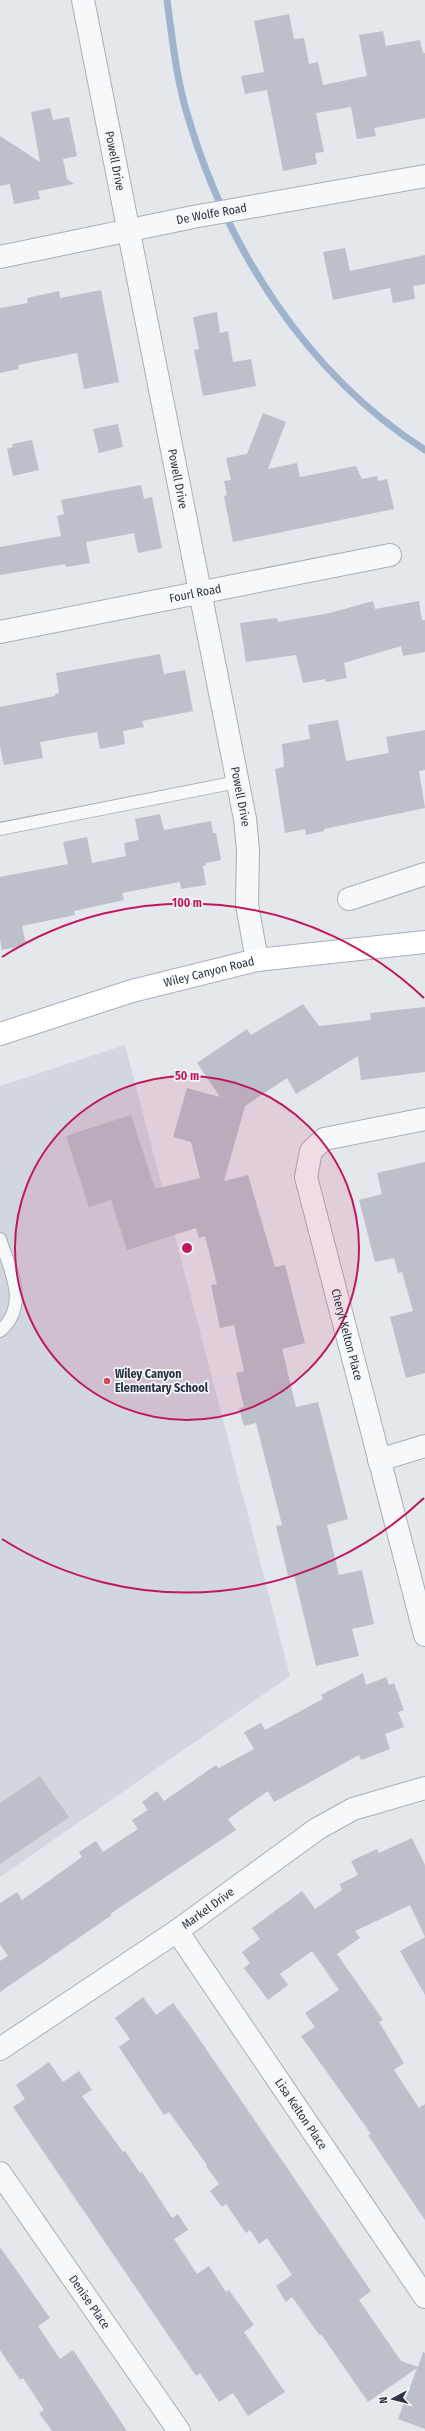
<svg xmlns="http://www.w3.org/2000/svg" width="425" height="2431" viewBox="0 0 425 2431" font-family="'Fira Sans Condensed',sans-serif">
	<rect width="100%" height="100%" fill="#e4e7ec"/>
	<path fill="#d2d6de" d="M125 1045 290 1676 0 1877V1086Z"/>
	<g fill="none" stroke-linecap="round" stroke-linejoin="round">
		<path stroke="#9fb4cc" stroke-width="7" d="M167 0C172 37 176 75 186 110 225 246 305 373 425 450"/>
	</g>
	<g fill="#bbc0ca">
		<path d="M289 14 294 39 304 38 309 64 318 62 323 85 367 76 359 35 383 31 386 46 420 40 423 53H425V118L374 128 376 136 357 139 351 107 316 113 324 152 315 153 317 164 283 171 267 90 245 94 241 76 264 72 254 21Z"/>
		<path d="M50 108 53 120 69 117 77 156 63 159 67 179 74 184 38 191 40 199 14 204 10 184 0 186V136L40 162 31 112Z"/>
		<path d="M345 248 350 271 425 255V284L413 286 415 299 393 303 390 288 333 300 323 252Z"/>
		<path d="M101 290 119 382 84 389 77 353 18 365 19 369 0 373V308L28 303 27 298 59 291 60 298Z"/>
		<path d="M217 312 220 333 228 331 233 362 251 359 256 386 203 396 194 350 199 349 193 317Z"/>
		<path d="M263 413 286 422 268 469 297 463 300 477 356 466 362 479 377 476 378 481 387 479 394 509 233 542 224 496 227 495 224 481 231 480 226 458 247 454Z"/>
		<path d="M118 424 123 447 99 453 93 429Z"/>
		<path d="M32 440 39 470 13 476 7 449 13 447 12 444Z"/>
		<path d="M141 485 144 499 152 497 162 548 138 553 134 533 86 542 90 563 66 567 65 564 0 575V547L61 536 57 516 64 514 61 500Z"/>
		<path d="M373 601 375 609 419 601 422 620H425V652L403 656 401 646 344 663 347 678 326 682 325 679 303 683 296 655 246 662 240 623 277 618 278 622 330 613Z"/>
		<path d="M160 654 164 674 185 670 193 711 142 721 144 727 123 731 125 744 100 749 97 732 40 742 43 758 4 765 0 747V707L55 696V694L59 693 56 673Z"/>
		<path d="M338 720 346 761 389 753 386 737 425 730V770L419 771 425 808 324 829V831L306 835 305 829 285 833 275 769 284 767 282 744 310 739 308 725Z"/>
		<path d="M160 814 164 830 211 821 213 833H216L221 860 206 863V865L203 866 206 885 181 889 180 882 122 893 124 900 74 911 75 915 22 926 26 945 2 950 0 939V877L68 864 63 842 87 837 92 863 126 856 124 843 139 840 135 819Z"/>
		<path d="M303 1004 319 1026 371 1020 370 1013 425 1007V1072L361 1080 358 1056 296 1094 287 1078 245 1106 224 1181 248 1175 275 1267 285 1265 305 1343 282 1349 288 1374 296 1407 318 1402 348 1519 327 1525 339 1575 362 1570 374 1624 352 1629 359 1656 316 1666 294 1575 288 1576 283 1555 276 1526 282 1525 256 1423 244 1426 239 1408 244 1407 236 1373 244 1371 234 1325 220 1328 211 1285 217 1284 205 1236 199 1238 196 1228 127 1250 111 1200 89 1207 66 1136 131 1115 155 1189 200 1178 191 1142 173 1137 187 1088 220 1097 197 1063 247 1029 251 1035Z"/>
		<path d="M425 1162V1373L406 1378 390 1317 413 1311 402 1272 398 1273 394 1258 375 1262 359 1200 382 1194 377 1173Z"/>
		<path d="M363 1673 366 1685 386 1677 389 1685 394 1683 404 1710 398 1712 404 1727 385 1734 390 1749 361 1760 359 1755 274 1802 268 1791 228 1819 236 1830 110 1914 112 1915 0 1992V1961L8 1956 0 1944V1903L17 1892 22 1900 82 1857 79 1852 96 1841 103 1852 138 1829 132 1820 148 1810 142 1802 157 1791 164 1801 216 1765 219 1768 254 1749 244 1732 261 1723 265 1730 323 1699 321 1695Z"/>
		<path d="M40 1776 69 1817 0 1864V1803Z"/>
		<path d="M412 1838 425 1865V1995L400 1951 425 1937 410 1905 355 1931 360 1938 337 1954 383 2020 379 2022 404 2063 394 2070 419 2108 425 2104V2220L368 2135 371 2134 301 2036 315 2027 305 2013 339 1990 312 1951 280 1974 288 1985 268 2000 244 1968 250 1963 242 1952 260 1939 252 1928 302 1891 315 1909 342 1890 340 1884 358 1875 351 1861 377 1849 379 1853Z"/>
		<path d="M143 1997 156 2015 173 2003 191 2027 371 2291 359 2300 401 2361 418 2367 423 2352 425 2353V2429L398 2419 417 2368 368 2402 321 2334 320 2336 292 2297 286 2302 276 2286 292 2275 267 2238 259 2244 250 2230 246 2233 226 2204 222 2207 210 2191 219 2184 206 2166 207 2165 169 2112 164 2115 119 2047 130 2039 115 2018Z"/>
		<path d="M49 2062 63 2082 79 2071 92 2090 82 2096 123 2152 125 2151 140 2173 142 2172 172 2218 178 2214 188 2230 174 2239 197 2274 209 2266 226 2292 229 2290 254 2325 244 2332 285 2392 248 2416 233 2393 219 2402 200 2373 196 2376 13 2107 25 2099 16 2085Z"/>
		<path d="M0 2247 50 2318 38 2326 60 2359 73 2350 127 2431H52L39 2413 44 2410 23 2378 20 2380 0 2350Z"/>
	</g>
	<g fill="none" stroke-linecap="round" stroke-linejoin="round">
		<defs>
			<g id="lane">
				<path d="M0 829 237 782"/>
				<path d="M0 1239C10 1270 30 1305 0 1331"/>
			</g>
			<g id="street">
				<path id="s1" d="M83 0 245 819 248 850 247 905 257 960"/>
				<path id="s2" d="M0 257 193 217 425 176"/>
				<path id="s3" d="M0 632 390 555"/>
				<path d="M349 899 425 874"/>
				<path id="s4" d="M425 1119 324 1139 311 1151 306 1177 425 1635"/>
				<path d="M379 1460 425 1446"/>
				<path id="s5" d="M177 1931 425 2297"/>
				<path id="s6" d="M0 2049 177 1931 317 1829 353 1809 425 1788"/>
				<path id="s7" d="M0 2173 179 2431"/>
			</g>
			<g id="secondary">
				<path id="s8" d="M0 1034 132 991 257 960 425 942"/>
			</g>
		</defs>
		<use href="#lane" stroke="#a9aeb7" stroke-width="14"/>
		<use href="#street" stroke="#a9aeb7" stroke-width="24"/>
		<use href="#secondary" stroke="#a9aeb7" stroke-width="24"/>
		<use href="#lane" stroke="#f7f8fa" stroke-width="12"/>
		<use href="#street" stroke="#f7f8fa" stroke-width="22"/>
		<use href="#secondary" stroke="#fff" stroke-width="22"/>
	</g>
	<circle cx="187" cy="1248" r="172" fill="#c2185b" fill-opacity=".12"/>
	<g fill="none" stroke="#c2185b" stroke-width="2">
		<circle cx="187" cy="1248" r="172"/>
		<path d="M424 1498A345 345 0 0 1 2 1539M2 957A345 345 0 0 1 424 998"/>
	</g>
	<circle fill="#d1495b" stroke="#f4f6f9" stroke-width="1.5" cx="107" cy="1381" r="4"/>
	<g text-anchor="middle" stroke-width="3.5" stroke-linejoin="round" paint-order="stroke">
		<g font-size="12" fill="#2b3445" stroke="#f4f6f9">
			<text dy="4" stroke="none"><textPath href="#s1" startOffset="164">Powell Drive</textPath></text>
			<text dy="4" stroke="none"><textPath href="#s2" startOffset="216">De Wolfe Road</textPath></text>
			<text dy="4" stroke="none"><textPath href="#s1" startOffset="488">Powell Drive</textPath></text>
			<text dy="4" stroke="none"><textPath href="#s3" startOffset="199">Fourl Road</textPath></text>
			<text dy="4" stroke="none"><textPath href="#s1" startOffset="812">Powell Drive</textPath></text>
			<text dy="4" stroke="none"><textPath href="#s8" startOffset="218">Wiley Canyon Road</textPath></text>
			<text dy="4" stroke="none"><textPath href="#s4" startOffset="310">Cheryl Kelton Place</textPath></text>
			<text dy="4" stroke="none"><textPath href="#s6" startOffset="251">Markel Drive</textPath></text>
			<text dy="4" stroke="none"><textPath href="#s5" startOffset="221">Lisa Kelton Place</textPath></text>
			<text dy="4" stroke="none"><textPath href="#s7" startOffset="157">Denise Place</textPath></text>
		</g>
		<g font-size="12" font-weight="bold" fill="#2b3445" stroke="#f4f6f9" text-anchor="start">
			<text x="115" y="1378">Wiley Canyon<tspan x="115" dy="14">Elementary School</tspan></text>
		</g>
	</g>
	<circle cx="187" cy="1248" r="6" fill="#c2185b" stroke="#f4f6f9" stroke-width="2"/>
	<g font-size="12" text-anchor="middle" font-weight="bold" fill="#c2185b" stroke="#f4f6f9" stroke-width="3.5" stroke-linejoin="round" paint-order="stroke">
		<text x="187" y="907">100 m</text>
		<text x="187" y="1080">50 m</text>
	</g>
	<g transform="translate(393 2399) rotate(263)" stroke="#f4f6f9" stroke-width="3" paint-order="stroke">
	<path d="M0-3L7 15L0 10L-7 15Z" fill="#2b3445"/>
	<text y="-6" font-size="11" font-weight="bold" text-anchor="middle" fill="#2b3445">N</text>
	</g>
</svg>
